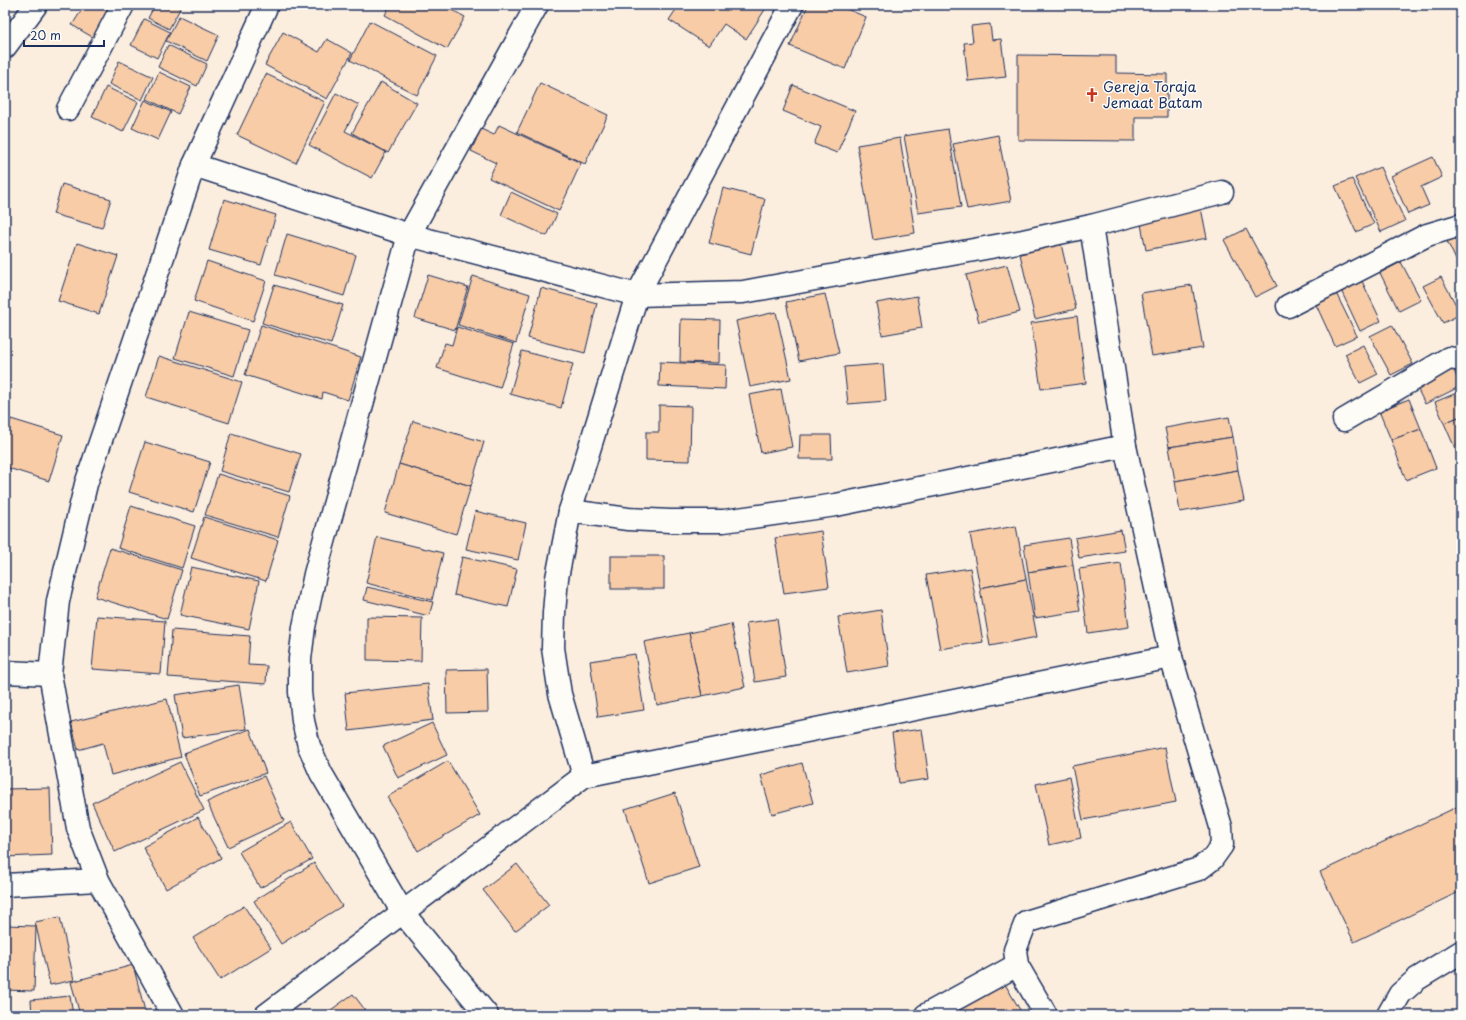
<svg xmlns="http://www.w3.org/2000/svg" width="1466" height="1020" viewBox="0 0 1466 1020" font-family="'Playpen Sans',sans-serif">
	<rect width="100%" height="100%" fill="#fceedf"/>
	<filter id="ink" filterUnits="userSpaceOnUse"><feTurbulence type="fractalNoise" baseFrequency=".025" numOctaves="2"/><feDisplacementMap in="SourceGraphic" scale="8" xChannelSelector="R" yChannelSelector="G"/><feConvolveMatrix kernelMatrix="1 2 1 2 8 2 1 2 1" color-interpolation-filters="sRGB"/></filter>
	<g filter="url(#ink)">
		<g fill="#f8cca7" stroke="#1b2f5e">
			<path d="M85 5H121L99 41 72 25Z"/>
			<path d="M155 5H182L169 29 148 18Z"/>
			<path d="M390 5H443L465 17 447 49 385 15Z"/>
			<path d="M679 5H768L746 39 724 24 709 46 669 20Z"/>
			<path d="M808 5H837L866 17 845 69 790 46Z"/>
			<path d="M179 16 219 35 207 61 166 41Z"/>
			<path d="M144 19 170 32 157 58 131 45Z"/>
			<path d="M370 21 437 56 417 95 350 60Z"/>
			<path d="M990 24 992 40 1001 39 1006 77 968 81 964 43 973 42 971 26Z"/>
			<path d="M283 32 319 52 327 39 352 53 327 99 265 65Z"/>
			<path d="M168 45 207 64 197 86 158 67Z"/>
			<path d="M1018 55 1116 56V73L1167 74V117H1135V141L1018 140Z"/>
			<path d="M119 61 153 77 142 100 109 84Z"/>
			<path d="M159 72 191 87 178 114 147 99Z"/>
			<path d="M266 74 325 102 296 163 237 135Z"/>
			<path d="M381 82 417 103 388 153 352 133Z"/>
			<path d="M540 83 608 115 585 164 517 132Z"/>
			<path d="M793 85 855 111 837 153 814 144 821 127 783 111Z"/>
			<path d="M106 87 138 102 123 132 92 117Z"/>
			<path d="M336 93 359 105 345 131 386 152 372 178 309 145Z"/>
			<path d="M145 100 171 112 158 140 132 128Z"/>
			<path d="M499 125 581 163 559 211 489 178 496 163 471 151 481 129 494 135Z"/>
			<path d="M948 129 961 207 918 213 904 136Z"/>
			<path d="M998 135 1011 201 967 209 953 144Z"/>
			<path d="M900 138 915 233 873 240 857 145Z"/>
			<path d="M1433 157 1442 177 1421 187 1429 205 1408 214 1391 176Z"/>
			<path d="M1380 167 1405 221 1381 232 1355 178Z"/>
			<path d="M1352 179 1374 224 1356 232 1335 186Z"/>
			<path d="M62 184 111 199 102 228 53 214Z"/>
			<path d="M723 188 765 199 751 254 709 243Z"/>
			<path d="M511 192 557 214 547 236 501 215Z"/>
			<path d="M224 199 276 215 261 265 209 250Z"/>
			<path d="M1201 208 1207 238 1146 250 1140 219Z"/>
			<path d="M1246 229 1277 286 1255 297 1224 240Z"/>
			<path d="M1461 229V260L1457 262 1445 237Z"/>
			<path d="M287 234 356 255 344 296 275 275Z"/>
			<path d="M77 243 118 256 99 314 58 301Z"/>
			<path d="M1061 244 1076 309 1035 319 1020 254Z"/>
			<path d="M207 261 266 281 253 321 194 301Z"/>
			<path d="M1401 262 1421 300 1399 311 1380 273Z"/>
			<path d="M1007 265 1020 312 979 322 966 275Z"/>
			<path d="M428 275 468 287 455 330 415 318Z"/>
			<path d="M473 276 530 294 516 343 458 325Z"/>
			<path d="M1360 277 1381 321 1360 331 1339 286Z"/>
			<path d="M1441 277 1461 314 1443 323 1423 286Z"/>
			<path d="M274 285 343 305 331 344 262 323Z"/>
			<path d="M1192 285 1203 348 1152 356 1141 293Z"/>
			<path d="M541 288 597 303 585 353 528 338Z"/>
			<path d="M1334 289 1357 336 1335 346 1313 298Z"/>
			<path d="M825 294 839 353 799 361 786 302Z"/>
			<path d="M917 296 922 328 882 335 876 303Z"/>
			<path d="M189 312 248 330 234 376 175 358Z"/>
			<path d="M776 312 791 379 750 387 736 321Z"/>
			<path d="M1077 316 1086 383 1041 389 1031 323Z"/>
			<path d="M681 319 720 320 719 363 680 362Z"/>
			<path d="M261 325 361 357 348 400 323 392 322 399 245 375Z"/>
			<path d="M1392 325 1413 364 1391 375 1370 336Z"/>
			<path d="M457 327 514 344 500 388 437 368 445 343 452 345Z"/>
			<path d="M1363 345 1378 374 1360 383 1345 354Z"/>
			<path d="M522 351 573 364 561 408 510 394Z"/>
			<path d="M159 356 242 382 229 423 146 397Z"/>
			<path d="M660 362 726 365 725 389 659 386Z"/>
			<path d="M883 364 886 401 848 404 844 367Z"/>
			<path d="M1451 364 1461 386 1425 404 1414 382Z"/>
			<path d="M781 389 792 447 761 453 749 395Z"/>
			<path d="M1461 391V416L1444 423 1435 402Z"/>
			<path d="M1409 399 1421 429 1391 440 1379 411Z"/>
			<path d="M659 405 691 406 690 461 646 460V432H659Z"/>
			<path d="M1461 416V443L1454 446 1444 423Z"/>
			<path d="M1229 417 1233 437 1169 447 1165 428Z"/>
			<path d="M11 419 63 435 49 481 5 467V437Z"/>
			<path d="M413 421 484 442 471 486 399 464Z"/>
			<path d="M1421 429 1436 468 1406 480 1391 440Z"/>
			<path d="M231 433 301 454 289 492 220 471Z"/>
			<path d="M800 435H831L832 459H799Z"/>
			<path d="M1233 437 1238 470 1175 481 1169 447Z"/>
			<path d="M145 442 210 462 194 512 129 492Z"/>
			<path d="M1461 443V463L1454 446Z"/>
			<path d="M399 464 471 486 456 534 385 513Z"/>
			<path d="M1238 470 1244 501 1180 512 1175 481Z"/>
			<path d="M218 474 290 496 278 537 205 515Z"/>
			<path d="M131 506 195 526 182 568 118 548Z"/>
			<path d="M475 511 526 523 518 560 466 549Z"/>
			<path d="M204 517 278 540 266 581 191 558Z"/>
			<path d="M1016 526 1026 579 980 588 970 534Z"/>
			<path d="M1121 530 1125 551 1079 558 1075 538Z"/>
			<path d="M821 531 829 587 784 593 775 538Z"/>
			<path d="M377 537 443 553 432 600 366 583Z"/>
			<path d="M1069 538 1073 565 1028 572 1024 545Z"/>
			<path d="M110 548 182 570 167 619 95 597Z"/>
			<rect x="611" y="556" width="53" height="33"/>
			<path d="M462 557 517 569 508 607 454 595Z"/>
			<path d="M1121 563 1129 627 1088 633 1079 569Z"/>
			<path d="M1073 565 1080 611 1035 618 1028 572Z"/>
			<path d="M191 567 259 581 249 629 180 615Z"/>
			<path d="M970 568 983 642 940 649 926 575Z"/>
			<path d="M1026 579 1037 637 990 646 980 588Z"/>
			<path d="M367 587 433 602 429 616 364 600Z"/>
			<path d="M881 610 889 666 847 673 838 617Z"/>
			<path d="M97 616 165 621 161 674 92 669Z"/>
			<path d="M367 617 422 618 421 661 367 660Z"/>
			<path d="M777 619 786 677 755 682 746 623Z"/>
			<path d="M731 624 745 687 702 696 689 633Z"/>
			<path d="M172 630 250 636 248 665 267 666 266 684 168 677Z"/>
			<path d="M689 633 702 696 657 705 644 642Z"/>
			<path d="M635 654 644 710 598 717 590 661Z"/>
			<path d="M487 669 488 712 447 713 446 670Z"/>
			<path d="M428 684 433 720 349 731 345 693Z"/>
			<path d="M239 685 246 729 182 738 175 695Z"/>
			<path d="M167 699 181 757 111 775 103 743 78 750 71 722Z"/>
			<path d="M432 723 447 755 398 778 383 746Z"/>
			<path d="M250 729 266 773 200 796 184 753Z"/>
			<path d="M922 729 929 779 899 783 892 733Z"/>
			<path d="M1165 747 1176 802 1083 820 1072 766Z"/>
			<path d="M448 761 480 815 418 851 387 797Z"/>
			<path d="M180 762 204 810 115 852 92 803Z"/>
			<path d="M802 763 813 803 772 814 761 775Z"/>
			<path d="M264 776 284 821 228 847 207 802Z"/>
			<path d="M1069 777 1081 838 1049 845 1036 784Z"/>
			<path d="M50 788 52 855 5 857V789Z"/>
			<path d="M675 793 699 867 649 883 625 809Z"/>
			<path d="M1461 805V891L1354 942 1320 872Z"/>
			<path d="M198 817 221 858 166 889 143 847Z"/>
			<path d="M291 822 312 859 260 888 239 852Z"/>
			<path d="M314 863 342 906 281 944 254 901Z"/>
			<path d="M517 864 549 905 515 931 483 890Z"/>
			<path d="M244 906 271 948 220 980 193 938Z"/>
			<path d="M60 917 74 980 50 985 35 922Z"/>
			<path d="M5 925 36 926 34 991 5 990Z"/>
			<path d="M133 965 146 1015H80L71 982Z"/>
			<path d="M1002 979 1023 1015H937Z"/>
			<path d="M353 994 369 1015H324Z"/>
			<path d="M70 996 73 1015H32L31 1000Z"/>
		</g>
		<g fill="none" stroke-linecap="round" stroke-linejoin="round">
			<defs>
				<g id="minor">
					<path d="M5 47 36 5"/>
					<path d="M68 109 123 5"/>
					<path d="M194 165 409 235 637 295 743 292 1023 241 1091 226 1222 192"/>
					<path d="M1288 306 1427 235 1461 225"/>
					<path d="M1344 420 1449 358 1461 360"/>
					<path d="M570 511 628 519 670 521H724L836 505 1125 446"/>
					<path d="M5 672 50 674"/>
					<path d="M584 776 560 694 553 648 554 613 557 578 570 511 637 295 792 5"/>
					<path d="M5 885 98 880"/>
					<path d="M173 1015 98 880 78 828 50 674 58 601 86 484 194 165 267 5"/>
					<path d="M266 1015 584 776 1171 657"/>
					<path d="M487 1015 403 913 321 773 309 746 303 721 300 692V659L304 627 315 574 409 235 537 5"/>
					<path d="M926 1015 1017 965"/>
					<path d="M1046 1015 1017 965 1015 950 1026 922 1199 869 1212 859 1222 845 1221 827 1171 657 1125 446 1091 226"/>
					<path d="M1388 1015 1400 994 1417 979 1461 952"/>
				</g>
			</defs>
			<use href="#minor" stroke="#1b2f5e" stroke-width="25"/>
			<use href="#minor" stroke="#fdfcf7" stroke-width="22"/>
		</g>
	</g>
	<defs>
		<symbol id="church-bare" viewBox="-9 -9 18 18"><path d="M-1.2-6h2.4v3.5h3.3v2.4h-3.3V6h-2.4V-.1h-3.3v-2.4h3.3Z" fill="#c8321e" stroke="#fdfcf7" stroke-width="2.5" paint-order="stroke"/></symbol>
	</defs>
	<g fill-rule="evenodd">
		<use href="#church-bare" x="1082" y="85" width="20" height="20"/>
	</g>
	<g text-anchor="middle" stroke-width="3" stroke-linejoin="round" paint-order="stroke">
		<g font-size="14" fill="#1b2f5e" stroke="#fdfcf7" text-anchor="start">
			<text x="1103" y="92">Gereja Toraja<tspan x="1103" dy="16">Jemaat Batam</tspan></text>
		</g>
	</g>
	<rect width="1466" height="1020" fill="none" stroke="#fdfcf7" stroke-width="20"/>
	<rect x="10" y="10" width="1446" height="1000" fill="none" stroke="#1b2f5e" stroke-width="1.5" filter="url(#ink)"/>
	<path d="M24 40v6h80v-6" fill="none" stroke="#1b2f5e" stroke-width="2"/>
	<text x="30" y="40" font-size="12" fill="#1b2f5e" stroke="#fdfcf7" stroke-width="3" paint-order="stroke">20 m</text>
</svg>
